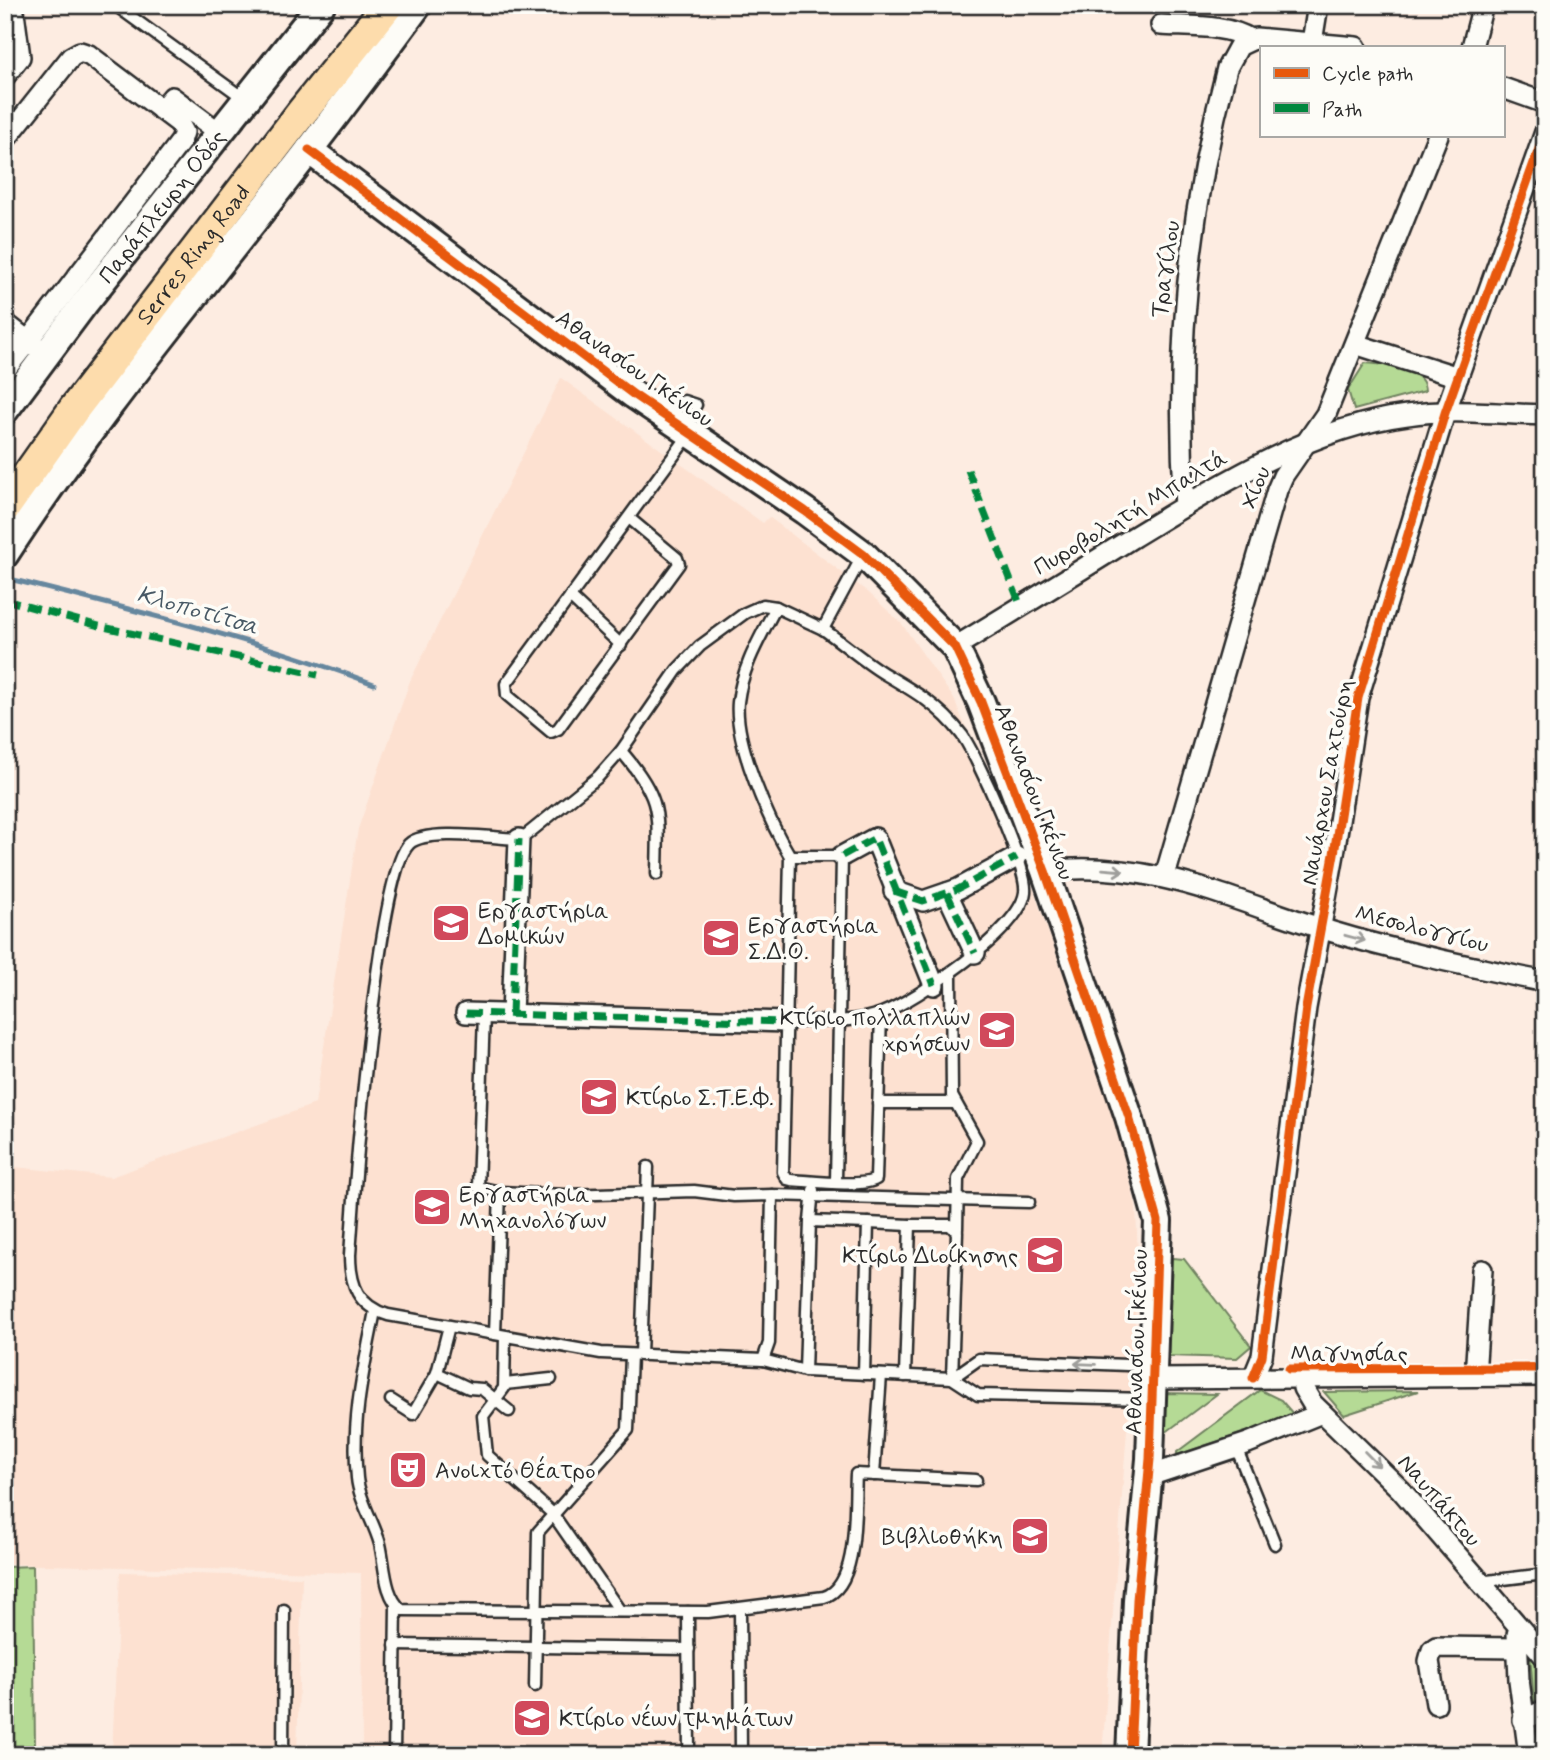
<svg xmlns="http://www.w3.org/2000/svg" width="1550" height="1760" viewBox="0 0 1550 1760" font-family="Mynerve,sans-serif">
	<rect width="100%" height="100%" fill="#fdece1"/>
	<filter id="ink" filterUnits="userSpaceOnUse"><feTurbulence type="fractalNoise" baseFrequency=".0143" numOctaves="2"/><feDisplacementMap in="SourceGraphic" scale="14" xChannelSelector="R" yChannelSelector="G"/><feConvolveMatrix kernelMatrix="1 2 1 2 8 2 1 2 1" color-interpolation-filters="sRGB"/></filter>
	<g filter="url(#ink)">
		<g fill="#fde1d1">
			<path d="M561 378 763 523 769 517 869 593 902 624 954 699 1033 888 1121 1141 1136 1207 1138 1260 1134 1339 1102 1755H362L361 1573 5 1564V1166L111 1177 315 1104 358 829 410 681Z"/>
			<path d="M120 1572 302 1577 297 1755H112Z"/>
		</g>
		<g fill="#b5da95" stroke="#708260" stroke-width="2">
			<path d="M1365 363C1383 365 1425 366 1425 391L1354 410 1348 390Z"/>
			<path d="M1172 1258 1184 1259 1251 1346 1237 1358 1167 1356Z"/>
			<path d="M1260 1390 1281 1400 1295 1416 1177 1455V1452Z"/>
			<path d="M1418 1391 1344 1415 1324 1392Z"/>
			<path d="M1164 1393 1217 1394 1161 1436Z"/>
			<path d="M33 1566 35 1748 5 1749V1567Z"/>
			<path d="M1530 1655 1545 1668V1698L1534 1702Z"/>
		</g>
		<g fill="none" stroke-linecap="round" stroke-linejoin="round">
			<path stroke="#66879e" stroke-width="5" d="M10 579C133 610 255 639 374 684"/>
			<defs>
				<g id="lane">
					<path d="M115 5 246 100"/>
					<path d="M666 415 673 406 684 401 696 405"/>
					<path d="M629 518 677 558 679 564 558 729 551 732 507 695 506 684 689 435"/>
					<path d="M863 555 823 629 776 607 763 605 745 613 700 646 677 670 621 751 598 777 525 836 519 839C495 838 425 828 409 844 377 874 354 1194 350 1255 350 1285 358 1306 388 1315L601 1353 763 1360 805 1371 952 1378 978 1395 1149 1399"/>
					<path d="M570 597 621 645"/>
					<path d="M776 607C760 638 742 667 738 702 734 742 769 822 790 856"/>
					<path d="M621 751C663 799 658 813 657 874"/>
					<path d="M951 974 952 1096 977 1141 958 1179 957 1229"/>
					<path d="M484 1014 478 1187 500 1192 565 1195 694 1191 734 1196 772 1195 769 1343 763 1360"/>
					<path d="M786 1022C816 1020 854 1024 882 1013 916 1000 1021 930 1025 892 1028 869 977 756 962 735 940 706 914 691 883 673 862 660 843 643 823 629"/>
					<path d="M878 1103H955"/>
					<path d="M836 1182 842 856H790L783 1172 787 1179 791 1180C809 1181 862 1188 876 1179L881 1014"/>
					<path d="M772 1195 1029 1202"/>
					<path d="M810 1221 813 1190"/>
					<path d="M868 1223 910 1225"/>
					<path d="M375 1311C364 1367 351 1421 357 1478 359 1500 374 1522 380 1544 385 1564 384 1596 402 1610L708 1612 824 1597C860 1586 854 1506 856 1474L976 1480"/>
					<path d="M495 1334 500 1192"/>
					<path d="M505 1336 504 1388 483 1416 487 1455 552 1513 620 1611"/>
					<path d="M641 1355 648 1167"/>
					<path d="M805 1371 810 1221 868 1223 864 1374"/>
					<path d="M437 1373 449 1326"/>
					<path d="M905 1376 910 1225H950L957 1232 952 1378"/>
					<path d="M952 1378 979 1359 1152 1366"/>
					<path d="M505 1384 551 1379"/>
					<path d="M391 1400 413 1414 437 1373 469 1388 482 1389 509 1411"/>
					<path d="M1236 1447 1275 1544"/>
					<path d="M874 1475 881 1375"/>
					<path d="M1479 1582 1545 1574"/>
					<path d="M740 1609 741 1755"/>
					<path d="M688 1612 689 1755"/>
					<path d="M395 1645 689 1649"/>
					<path d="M535 1686 538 1532 628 1430 631 1355"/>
					<path d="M283 1755 284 1610"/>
					<path d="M394 1755 396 1605"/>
				</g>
				<g id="street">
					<path d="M1161 25C1188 27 1226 24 1250 39"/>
					<path d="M1312 42 1318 5"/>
					<path d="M1472 47 1483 5"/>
					<path d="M5 76 20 57 13 5"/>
					<path d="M1503 88 1545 103"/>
					<path d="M161 110 172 97 220 133"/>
					<path d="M5 140 71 57 80 52 89 55 179 123 184 132 181 141 28 341 5 323"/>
					<path d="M1355 344 1458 377"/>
					<path d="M5 370 28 341 37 347"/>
					<path d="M1185 506C1174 358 1189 211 1227 68L1239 46 1256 38 1356 47"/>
					<path d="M955 647C1014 611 1073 575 1132 538 1216 487 1307 428 1407 415 1451 408 1500 414 1545 415"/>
					<path d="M842 856 875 838 934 985"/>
					<path d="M1045 871C1154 858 1233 902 1333 932 1402 953 1474 967 1545 982"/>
					<path d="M1165 876 1277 490 1283 476 1326 414 1438 135"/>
					<path d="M894 891 923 901 958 889 1017 857"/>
					<path d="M947 893 975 953"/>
					<path d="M466 1013 786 1022"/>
					<path d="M512 1014 519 839"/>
					<path d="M1475 1376 1482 1270"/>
					<path d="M1305 1377 1303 1388 1312 1403 1401 1490 1545 1657"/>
					<path d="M1253 1378 1262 1356 1306 1008 1334 854 1358 698 1445 413 1545 132"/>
					<path d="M1153 1379 1545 1376"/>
					<path d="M1149 1476 1248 1443 1322 1413"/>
					<path d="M1517 1634 1519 1680 1529 1755"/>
					<path d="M1436 1704 1429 1661 1432 1650 1436 1647 1517 1648"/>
					<path d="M1523 1720 1545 1710"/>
				</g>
				<g id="secondary">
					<path d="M309 150 634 395 805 511 863 554 955 647 981 702 1045 871 1129 1117 1158 1221 1150 1459 1137 1600 1130 1755"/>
					<path id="s1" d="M5 410 84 304 321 5"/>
					<path d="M5 554C97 412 206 284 309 150 346 102 382 54 418 5"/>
				</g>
				<g id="primary">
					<path id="s2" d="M5 507 74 409 302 112 388 5"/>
				</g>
			</defs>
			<use href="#lane" stroke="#2b2b2b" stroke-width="15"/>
			<use href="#street" stroke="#2b2b2b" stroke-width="24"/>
			<use href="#secondary" stroke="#2b2b2b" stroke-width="32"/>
			<use href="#primary" stroke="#2b2b2b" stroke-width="35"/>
			<use href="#lane" stroke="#fdfcf7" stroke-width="10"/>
			<use href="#street" stroke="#fdfcf7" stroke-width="19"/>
			<use href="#secondary" stroke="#fdfcf7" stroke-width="26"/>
			<use href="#primary" stroke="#fddcac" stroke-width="30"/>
			<g stroke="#00873e" stroke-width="7" stroke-dasharray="14 7" stroke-linecap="butt">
				<path d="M946 12 947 5"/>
				<path d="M968 470 1021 607"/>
				<path d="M5 600 99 626 318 675"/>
				<path d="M842 856 875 838 934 985"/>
				<path d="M894 891 923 901 958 889 1017 857"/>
				<path d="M947 893 975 953"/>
				<path d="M466 1013 786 1022"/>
				<path d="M512 1014 519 839"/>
			</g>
			<defs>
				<g id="cycleway">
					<path d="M309 150 634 395 805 511 863 554 955 647 981 702 1045 871 1129 1117 1158 1221 1150 1459 1137 1600 1130 1755"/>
					<path d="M1289 1369 1545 1368"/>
					<path d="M1253 1378 1262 1356 1306 1008 1334 854 1358 698 1445 413 1545 132"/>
				</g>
			</defs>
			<use href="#cycleway" stroke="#fdfcf7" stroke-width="13"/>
			<use href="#cycleway" stroke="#e8590c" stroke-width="9"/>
		</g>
		<defs><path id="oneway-shaft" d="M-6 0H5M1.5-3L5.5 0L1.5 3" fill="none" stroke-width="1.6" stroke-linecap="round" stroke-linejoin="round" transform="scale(1.75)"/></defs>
		<g stroke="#9e9e9b">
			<use href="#oneway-shaft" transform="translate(1113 870) rotate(5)"/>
			<use href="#oneway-shaft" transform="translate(1355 938) rotate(15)"/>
			<use href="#oneway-shaft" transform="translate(1085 1364) rotate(-178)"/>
			<use href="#oneway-shaft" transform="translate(1372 1459) rotate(45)"/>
		</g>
	</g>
	<defs>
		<symbol id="university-square" viewBox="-11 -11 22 22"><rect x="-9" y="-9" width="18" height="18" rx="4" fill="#d1495b" stroke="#fdfcf7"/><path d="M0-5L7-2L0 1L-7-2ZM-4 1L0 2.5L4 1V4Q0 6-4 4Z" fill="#fff"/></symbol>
		<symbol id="theatre-square" viewBox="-11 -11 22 22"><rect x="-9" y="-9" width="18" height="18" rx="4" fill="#d1495b" stroke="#fdfcf7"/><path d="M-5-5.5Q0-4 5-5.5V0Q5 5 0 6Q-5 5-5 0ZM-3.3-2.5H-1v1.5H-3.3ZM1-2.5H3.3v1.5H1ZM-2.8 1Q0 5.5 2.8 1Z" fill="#fff"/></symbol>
	</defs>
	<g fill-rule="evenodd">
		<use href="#university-square" x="429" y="901" width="44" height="44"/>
		<use href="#university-square" x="699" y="916" width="44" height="44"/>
		<use href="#university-square" x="975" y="1008" width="44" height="44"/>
		<use href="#university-square" x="577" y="1075" width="44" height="44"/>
		<use href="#university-square" x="410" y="1185" width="44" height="44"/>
		<use href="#university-square" x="1023" y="1233" width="44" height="44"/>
		<use href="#theatre-square" x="386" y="1448" width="44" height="44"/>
		<use href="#university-square" x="1008" y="1514" width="44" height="44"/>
		<use href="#university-square" x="510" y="1696" width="44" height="44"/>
	</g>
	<g text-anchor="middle" stroke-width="7" stroke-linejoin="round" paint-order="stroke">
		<g font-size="23" fill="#2b2b2b" stroke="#fdfcf7">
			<text dy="8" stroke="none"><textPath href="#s1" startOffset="257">Παράπλευρη Οδός</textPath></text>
			<text dy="8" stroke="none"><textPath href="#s2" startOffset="315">Serres Ring Road</textPath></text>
			<text transform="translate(1165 269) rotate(-82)" y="8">Τραγίλου</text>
			<text transform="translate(635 368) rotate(35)" y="8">Αθανασίου Γκένιου</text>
			<text transform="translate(1255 487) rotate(-68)" y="8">Χίου</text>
			<text transform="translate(1130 512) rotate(-31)" y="8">Πυροβολητή Μπαλτά</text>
			<text transform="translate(1326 782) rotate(-80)" y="8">Ναυάρχου Σαχτούρη</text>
			<text transform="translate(1035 792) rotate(69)" y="8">Αθανασίου Γκένιου</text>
			<text transform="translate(1422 928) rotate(14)" y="8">Μεσολογγίου</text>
			<text transform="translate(1136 1342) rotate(-88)" y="8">Αθανασίου Γκένιου</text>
			<text x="1349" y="1361">Μαγνησίας</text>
			<text transform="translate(1440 1500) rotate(49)" y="8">Ναυπάκτου</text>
		</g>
		<g font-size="23" fill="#2b2b2b" stroke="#fdfcf7" text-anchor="start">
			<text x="478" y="918">Εργαστήρια<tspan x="478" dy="26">Δομικών</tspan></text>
			<text x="748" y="933">Εργαστήρια<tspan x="748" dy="26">Σ.Δ.Ο.</tspan></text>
			<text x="970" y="1025" text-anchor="end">Κτίριο πολλαπλών<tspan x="970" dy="26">χρήσεων</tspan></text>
			<text x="626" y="1105">Κτίριο Σ.Τ.Ε.Φ.</text>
			<text x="459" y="1202">Εργαστήρια<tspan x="459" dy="26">Μηχανολόγων</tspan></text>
			<text x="1018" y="1263" text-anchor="end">Κτίριο Διοίκησης</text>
			<text x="435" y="1478">Ανοιχτό Θέατρο</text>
			<text x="1003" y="1544" text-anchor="end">Βιβλιοθήκη</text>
			<text x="559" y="1726">Κτίριο νέων τμημάτων</text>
		</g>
		<g font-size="24" font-style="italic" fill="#485965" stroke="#fdfcf7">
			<text transform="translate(198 610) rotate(16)" y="8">Κλοποτίτσα</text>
		</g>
	</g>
	<rect width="1550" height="1760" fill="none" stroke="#fdfcf7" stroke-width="28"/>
	<rect x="14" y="14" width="1522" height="1732" fill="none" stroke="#2b2b2b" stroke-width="2.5" filter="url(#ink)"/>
	<rect x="1260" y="46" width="245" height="91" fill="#fdfcf7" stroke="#a9a8a5" stroke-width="2"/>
	<rect x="1274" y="68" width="35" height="10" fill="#e8590c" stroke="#a9a8a5" stroke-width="2"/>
	<text x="1322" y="80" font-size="21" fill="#2b2b2b">Cycle path</text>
	<rect x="1274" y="103" width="35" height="10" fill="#00873e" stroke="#a9a8a5" stroke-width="2"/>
	<text x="1322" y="116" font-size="21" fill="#2b2b2b">Path</text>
</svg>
